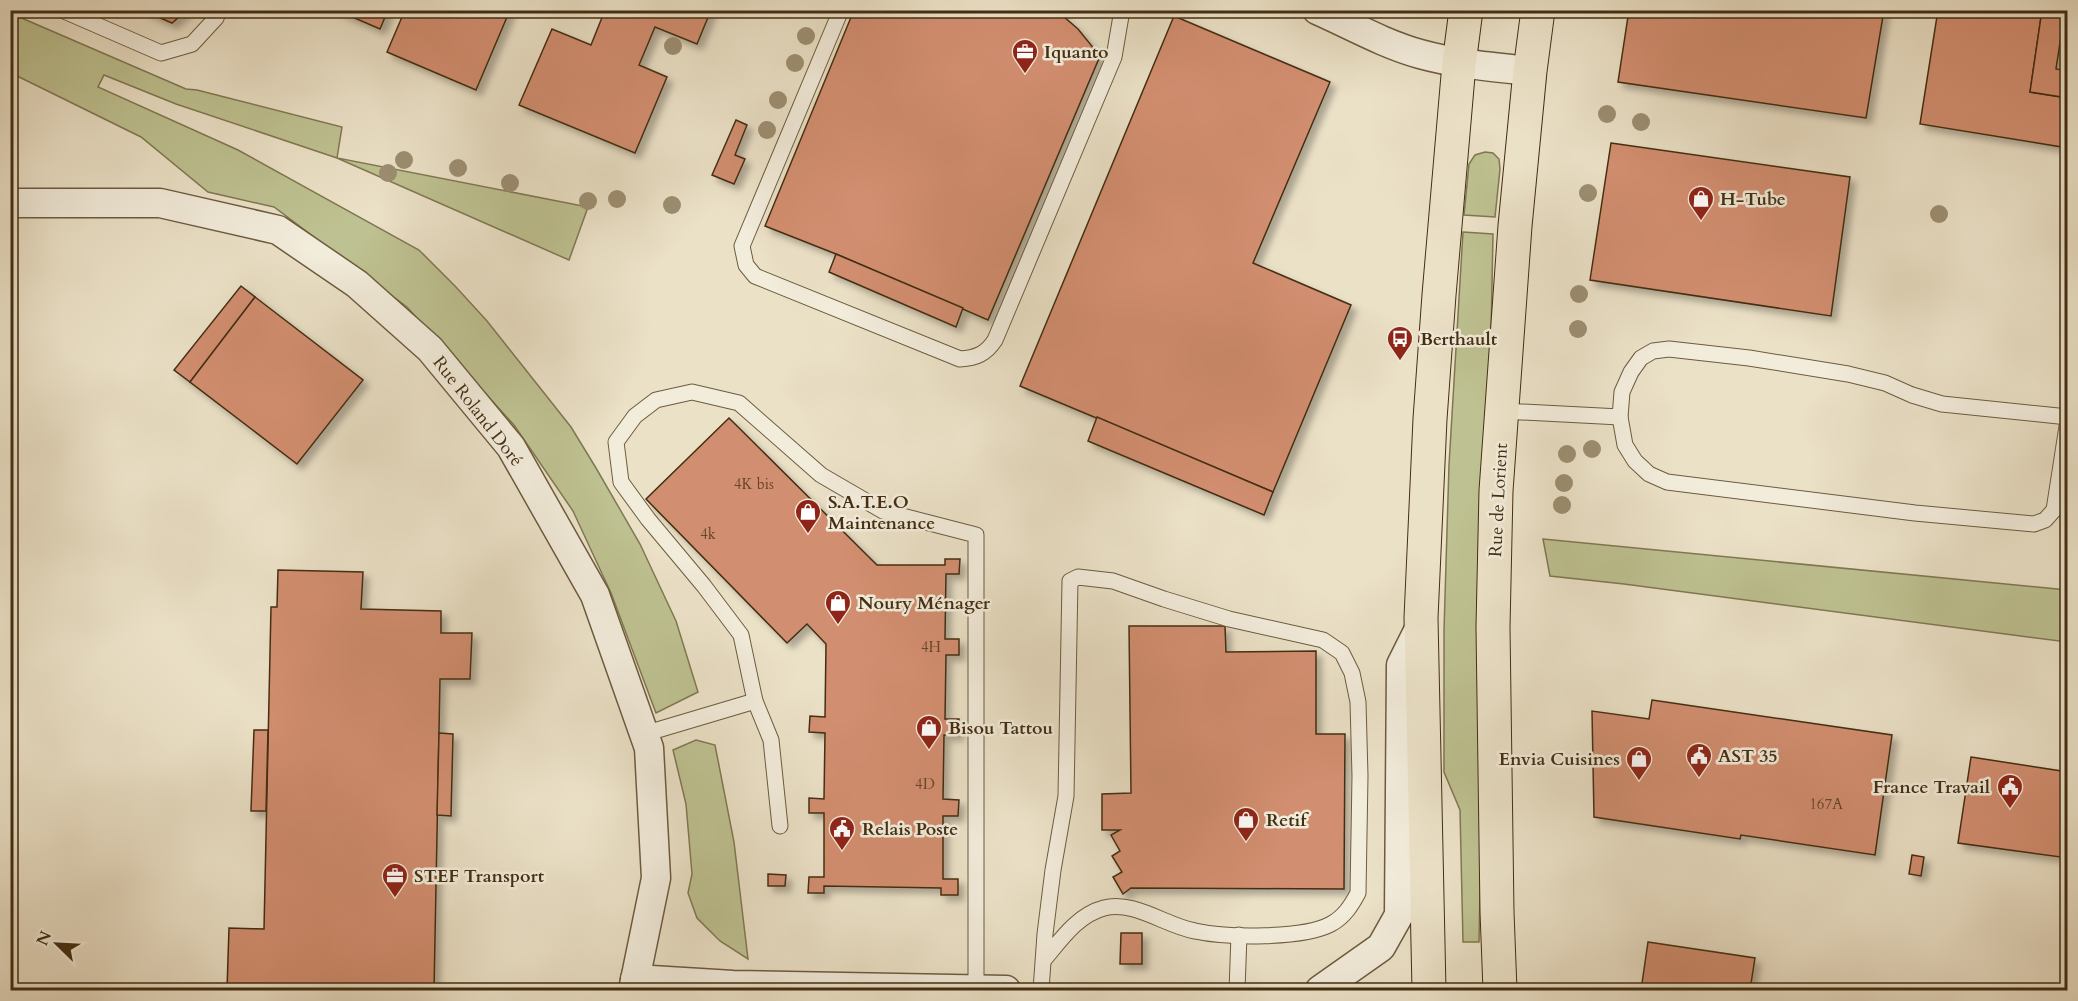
<svg xmlns="http://www.w3.org/2000/svg" width="2078" height="1001" viewBox="0 0 2078 1001" font-family="Cardo,serif">
	<defs>
		<filter id="shadow"><feDropShadow dx="5.5" dy="5.5" stdDeviation="3" flood-color="#0004"/></filter>
	</defs>
	<rect width="100%" height="100%" fill="#ebe1c7"/>
	<filter id="stains"><feTurbulence type="fractalNoise" baseFrequency=".00333" numOctaves="4"/><feColorMatrix values="0 0 0 0 .2 0 0 0 0 .09 0 0 0 0 .02 0 0 0 .5 -.17"/></filter>
	<radialGradient id="worn" r=".72"><stop offset=".6" stop-color="#630" stop-opacity="0"/><stop offset="1" stop-color="#630" stop-opacity=".3"/></radialGradient>
	<g fill="#bec191" stroke="#807852" stroke-width="1.5">
		<path d="M10 13 186 89 197 90 342 127 337 158 588 207 569 260 337 158 176 104 104 75 98 87 238 150 419 250 455 286 487 321 571 427 596 468 640 544 676 621 698 692 656 713 611 593 573 511 514 425 407 307 274 207 208 192 141 137 11 73Z"/>
		<path d="M1485 152 1493 153 1499 159 1500 169 1495 217 1464 215 1469 164 1475 155Z"/>
		<path d="M1463 232 1493 234 1479 942H1463L1460 810 1444 772V630L1449 465Z"/>
		<path d="M1543 539 2067 590V642L1624 584 1550 576Z"/>
		<path d="M696 740 715 745 734 842 748 959 720 941 697 918 688 893 692 874 686 804 673 750Z"/>
	</g>
	<g fill="#d28e6f" stroke="#432e12" stroke-width="1.5" filter="url(#shadow)">
		<path d="M142 10H187L172 23Z"/>
		<path d="M336 10H388L380 29Z"/>
		<path d="M405 10H510L476 90 387 52Z"/>
		<path d="M605 10H711L697 44 655 27 639 65 667 77 635 153 519 105 552 29 591 45Z"/>
		<path d="M854 10H1056L1078 29 1100 56 988 320 836 254 765 226Z"/>
		<path d="M1629 10H1884L1866 118 1618 82Z"/>
		<path d="M1938 10H2042L2030 92 2068 98V148L1920 124Z"/>
		<path d="M2042 10H2065L2056 69 2068 71V98L2030 92Z"/>
		<path d="M1174 16 1330 82 1253 263 1351 305 1273 492 1020 386Z"/>
		<path d="M736 120 747 125 735 155 745 159 734 184 712 175Z"/>
		<path d="M1611 143 1850 177 1831 316 1590 280Z"/>
		<path d="M836 254 963 308 956 327 829 272Z"/>
		<path d="M241 286 255 297 190 382 174 370Z"/>
		<path d="M255 297 363 380 297 464 190 382Z"/>
		<path d="M1097 417 1273 492 1264 515 1088 441Z"/>
		<path d="M729 418 877 565H945V559H960L959 574H946L945 639H959V655H946L945 719H959L958 735H944L943 799 959 800 958 816H943V879H958V895H941V888L824 886V893H808L809 877H824V813H809V798L824 799 825 733 809 732 810 716 825 717 826 644 807 624 787 643 646 499Z"/>
		<path d="M278 570 363 572 361 609 441 611V633H472L470 679H440L434 990H227L229 928 264 929 271 607H277Z"/>
		<path d="M1129 626H1225L1226 652 1316 651V734H1345L1344 889 1131 888 1123 894 1113 877 1122 872 1112 856 1120 851 1111 835 1120 830H1102V794L1131 793Z"/>
		<path d="M1652 700 1892 735 1875 855 1741 835 1740 839 1594 817 1592 711 1649 719Z"/>
		<path d="M254 730H268L266 811H251Z"/>
		<path d="M439 733 453 734 451 816 437 815Z"/>
		<path d="M1971 757 2068 772V858L1958 843Z"/>
		<path d="M1912 855 1924 857 1921 876 1909 874Z"/>
		<path d="M768 874 786 875 785 886H768Z"/>
		<path d="M1121 933H1142V964H1120Z"/>
		<path d="M1648 942 1755 958 1750 990H1641Z"/>
	</g>
	<g fill="none" stroke-linecap="round" stroke-linejoin="round">
		<defs>
			<g id="lane">
				<path d="M62 10 161 53 192 44 216 18 219 10"/>
				<path d="M841 10 742 246 746 265 755 276 960 359C976 358 986 354 995 340L1114 57 1122 10"/>
				<path d="M1503 411 1620 417"/>
				<path d="M2068 417 1942 404 1912 395 1885 383 1848 374 1749 358 1669 349 1653 351 1641 358 1631 372 1622 392 1620 417 1625 445 1635 461 1649 474 1667 482 1915 513 2034 524 2045 520 2054 510 2068 420"/>
				<path d="M755 701 741 635 704 586 648 519 621 482 616 442 635 416 656 400 692 392 739 403 821 475 883 511 976 535V990"/>
				<path d="M644 734 755 701 771 740 780 826"/>
				<path d="M1041 990 1045 934 1053 870 1066 796 1070 581 1078 577 1113 581 1164 599 1229 619 1323 640 1342 653 1352 673 1358 702 1360 776 1358 893C1351 906 1344 917 1331 924 1303 939 1227 938 1195 931 1166 926 1134 900 1104 908 1077 915 1060 941 1043 961"/>
				<path d="M1237 990 1239 935"/>
			</g>
			<g id="street">
				<path d="M1317 10C1351 25 1384 44 1420 54 1456 64 1493 67 1530 71"/>
				<path d="M10 203H160L278 230 357 284 430 349 511 447 595 595 649 748 656 878 633 990"/>
				<path d="M635 979 733 985 1006 990"/>
				<path d="M1320 990 1381 947 1399 915 1401 665 1420 627"/>
			</g>
			<g id="primary">
				<path d="M1429 990 1421 618 1430 419 1439 295 1459 64 1466 10"/>
				<path d="M1500 990 1497 912 1493 627 1496 491 1515 226 1530 71 1538 10"/>
			</g>
		</defs>
		<use href="#lane" stroke="#6d5b3f" stroke-width="17"/>
		<use href="#street" stroke="#6d5b3f" stroke-width="31"/>
		<use href="#primary" stroke="#432e12" stroke-width="35"/>
		<use href="#lane" stroke="#f2ecdb" stroke-width="15"/>
		<use href="#street" stroke="#f2ecdb" stroke-width="28"/>
		<use href="#primary" stroke="#ebe1c7" stroke-width="33"/>
	</g>
	<g fill="#9c8e71">
		<circle cx="806" cy="36" r="9"/>
		<circle cx="673" cy="46" r="9"/>
		<circle cx="795" cy="63" r="9"/>
		<circle cx="778" cy="100" r="9"/>
		<circle cx="1607" cy="114" r="9"/>
		<circle cx="1641" cy="122" r="9"/>
		<circle cx="767" cy="130" r="9"/>
		<circle cx="404" cy="160" r="9"/>
		<circle cx="458" cy="168" r="9"/>
		<circle cx="388" cy="173" r="9"/>
		<circle cx="510" cy="183" r="9"/>
		<circle cx="1588" cy="193" r="9"/>
		<circle cx="617" cy="199" r="9"/>
		<circle cx="588" cy="201" r="9"/>
		<circle cx="672" cy="205" r="9"/>
		<circle cx="1939" cy="214" r="9"/>
		<circle cx="1579" cy="294" r="9"/>
		<circle cx="1578" cy="329" r="9"/>
		<circle cx="1592" cy="449" r="9"/>
		<circle cx="1567" cy="454" r="9"/>
		<circle cx="1564" cy="483" r="9"/>
		<circle cx="1562" cy="505" r="9"/>
	</g>
	<defs>
		<symbol id="office-pin" viewBox="-11 -11 22 30"><path d="M0 17L-7.5 6A9.5 9.5 0 1 1 7.5 6Z" fill="#8f2418" stroke="#f2ecdb"/><path d="M-6-3h4V-5.5h4V-3h4V5H-6ZM-1-4.5V-3h2v-1.5ZM-6 0V1H6V0Z" fill="#fff"/></symbol>
		<symbol id="shop-pin" viewBox="-11 -11 22 30"><path d="M0 17L-7.5 6A9.5 9.5 0 1 1 7.5 6Z" fill="#8f2418" stroke="#f2ecdb"/><path d="M-5-2.5h2.3a2.7 3.5 0 0 1 5.4 0H5L5.5 6h-11ZM-1.5-2.5h3a1.5 2.3 0 0 0-3 0Z" fill="#fff"/></symbol>
		<symbol id="bus-pin" viewBox="-11 -11 22 30"><path d="M0 17L-7.5 6A9.5 9.5 0 1 1 7.5 6Z" fill="#8f2418" stroke="#f2ecdb"/><path d="M-5-6H5V4H4V6H2V4H-2V6H-4V4H-5ZM-3.5-4V0h7V-4ZM-3.5 1.2v1.5H-2V1.2ZM2 1.2v1.5H3.5V1.2Z" fill="#fff"/></symbol>
		<symbol id="civic-pin" viewBox="-11 -11 22 30"><path d="M0 17L-7.5 6A9.5 9.5 0 1 1 7.5 6Z" fill="#8f2418" stroke="#f2ecdb"/><path d="M-.6-6.5H3V-4.5H.6V-3L4-1V1h2V6H-6V1h2V-1L-.6-3ZM-1.2 2.5V6h2.4V2.5Z" fill="#fff"/></symbol>
	</defs>
	<g fill-rule="evenodd">
		<use href="#office-pin" x="1010" y="37" width="30" height="40"/>
		<use href="#shop-pin" x="1686" y="184" width="30" height="40"/>
		<use href="#bus-pin" x="1385" y="324" width="30" height="40"/>
		<use href="#shop-pin" x="793" y="497" width="30" height="40"/>
		<use href="#shop-pin" x="823" y="588" width="30" height="40"/>
		<use href="#shop-pin" x="914" y="713" width="30" height="40"/>
		<use href="#civic-pin" x="1684" y="741" width="30" height="40"/>
		<use href="#shop-pin" x="1624" y="744" width="30" height="40"/>
		<use href="#civic-pin" x="1995" y="772" width="30" height="40"/>
		<use href="#shop-pin" x="1231" y="805" width="30" height="40"/>
		<use href="#civic-pin" x="827" y="814" width="30" height="40"/>
		<use href="#office-pin" x="380" y="861" width="30" height="40"/>
	</g>
	<g text-anchor="middle" stroke-width="5" stroke-linejoin="round" paint-order="stroke">
		<g font-size="15" fill="#674629">
			<text x="754" y="489">4K bis</text>
			<text x="708" y="539">4k</text>
			<text x="931" y="652">4H</text>
			<text x="925" y="789">4D</text>
			<text x="1826" y="809">167A</text>
		</g>
		<g font-size="18" font-weight="bold" fill="#432e12" stroke="#f2ecdb" text-anchor="start">
			<text x="1044" y="58">Iquanto</text>
			<text x="1720" y="205">H-Tube</text>
			<text x="1420" y="345">Berthault</text>
			<text x="828" y="508">S.A.T.E.O<tspan x="828" dy="21">Maintenance</tspan></text>
			<text x="858" y="609">Noury Ménager</text>
			<text x="948" y="734">Bisou Tattou</text>
			<text x="1718" y="762">AST 35</text>
			<text x="1620" y="765" text-anchor="end">Envia Cuisines</text>
			<text x="1990" y="793" text-anchor="end">France Travail</text>
			<text x="1266" y="826">Retif</text>
			<text x="862" y="835">Relais Poste</text>
			<text x="414" y="882">STEF Transport</text>
		</g>
		<g font-size="18" fill="#432e12" stroke="#f2ecdb">
			<text transform="translate(478 411) rotate(52)" y="6">Rue Roland Doré</text>
			<text transform="translate(1498 500) rotate(-87)" y="6">Rue de Lorient</text>
		</g>
	</g>
	<rect width="2078" height="1001" fill="none" stroke="#ebe1c7" stroke-width="36"/>
	<rect x="12" y="12" width="2054" height="977" fill="none" stroke="#432e12" stroke-width="3"/>
	<rect x="18" y="18" width="2042" height="965" fill="none" stroke="#432e12" stroke-width="1.5"/>
	<g transform="translate(57 944) rotate(294)" stroke="#f2ecdb" stroke-width="4.5" paint-order="stroke">
	<path d="M0-4.5L10 22L0 15L-10 22Z" fill="#432e12"/>
	<text y="-9" font-size="16" font-weight="bold" text-anchor="middle" fill="#432e12">N</text>
	</g>
	<rect width="100%" height="100%" filter="url(#stains)"/>
	<rect width="100%" height="100%" fill="url(#worn)"/>
</svg>
